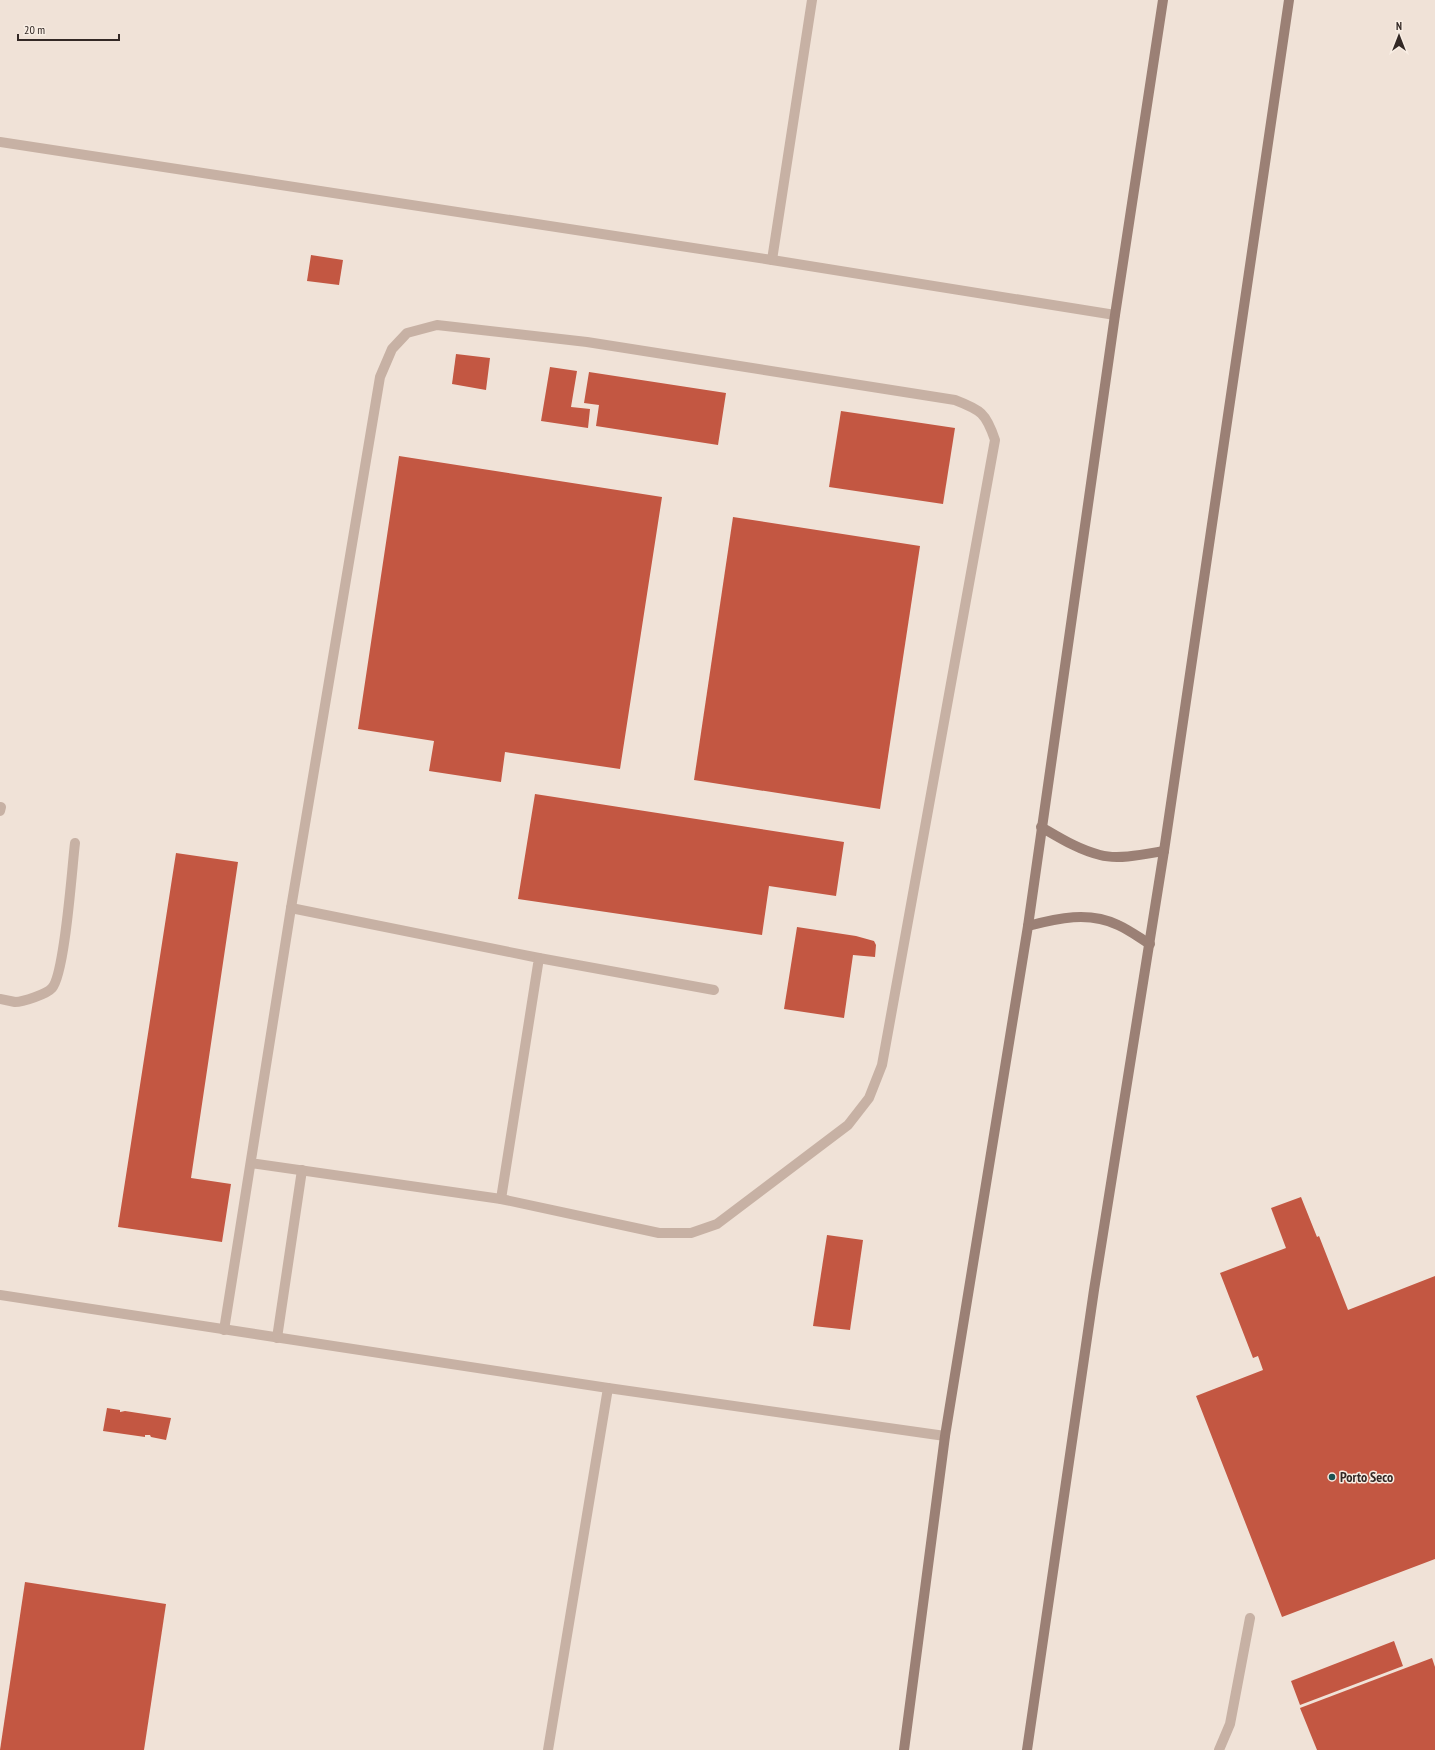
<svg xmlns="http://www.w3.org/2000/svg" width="1435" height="1750" viewBox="0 0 1435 1750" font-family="'PT Sans Narrow',sans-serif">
	<rect width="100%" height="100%" fill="#f0e2d7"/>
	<g fill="#c35742">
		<path d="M311 255 343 260 339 285 307 281Z"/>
		<path d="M456 354 490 358 486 390 452 384Z"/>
		<path d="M550 367 577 371 571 407 590 409 588 428 541 421Z"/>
		<path d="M589 372 726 393 718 445 596 426 599 405 584 403Z"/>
		<path d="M841 411 955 428 943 504 829 487Z"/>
		<path d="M399 456 662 497 620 769 505 752 501 782 429 771 434 741 358 729Z"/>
		<path d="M733 517 920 546 880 809 694 780Z"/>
		<path d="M535 794 844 842 836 896 769 886 762 935 518 899Z"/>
		<path d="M176 853 238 862 191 1178 231 1184 222 1242 118 1227Z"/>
		<path d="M797 927 856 936 874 941 876 945 875 957 853 955 844 1018 784 1009Z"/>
		<path d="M1301 1197 1317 1237 1319 1236 1348 1310 1435 1276V1559L1282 1617 1196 1396 1263 1370 1258 1356 1253 1358 1220 1273 1286 1248 1271 1208Z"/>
		<path d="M827 1235 863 1240 850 1330 813 1326Z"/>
		<path d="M107 1408 120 1410V1412L125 1411 171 1418 166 1440 151 1437 150 1435H145V1437L103 1431Z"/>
		<path d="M25 1582 166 1604 144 1750H0Z"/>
		<path d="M1394 1641 1403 1666 1300 1705 1291 1681Z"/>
		<path d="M1432 1658 1435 1667V1750H1317L1300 1708Z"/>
	</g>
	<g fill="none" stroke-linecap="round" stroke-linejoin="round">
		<g stroke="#c7b1a4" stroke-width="10">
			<path d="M0 142 772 260 1115 315"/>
			<path d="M772 260 812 0"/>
			<path d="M0 811 1 807"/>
			<path d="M291 908 539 958 501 1199"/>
			<path d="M539 958 714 990"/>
			<path d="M0 999C5 1000 10 1001 15 1002 23 1002 47 994 52 988 65 974 72 867 75 843"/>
			<path d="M0 1295 608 1388 945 1436"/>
			<path d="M224 1330 291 908 380 377 392 349 407 333 437 325 587 342 955 400C981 410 986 413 995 440L882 1065 869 1098 848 1125 717 1224 691 1233H659L501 1199 251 1163"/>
			<path d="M277 1338 302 1170"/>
			<path d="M548 1750 608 1388"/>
			<path d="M1219 1750 1230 1724 1250 1618"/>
		</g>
		<g stroke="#9b8075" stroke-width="10">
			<path d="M1041 827C1060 838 1079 850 1100 855 1118 860 1146 854 1164 851"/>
			<path d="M1028 926C1058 918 1089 911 1118 925 1129 930 1140 938 1150 944"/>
			<path d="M904 1750 945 1436 1028 926 1115 315 1163 0"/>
			<path d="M1027 1750 1094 1290 1164 851 1289 0"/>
		</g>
	</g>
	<circle fill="#1c5352" stroke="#f8ede3" stroke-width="1.5" cx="1332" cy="1477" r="4"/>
	<g text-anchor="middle" stroke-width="3" stroke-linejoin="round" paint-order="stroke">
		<g font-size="14" font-weight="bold" fill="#332825" stroke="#f8ede3" text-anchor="start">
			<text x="1340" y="1482">Porto Seco</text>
		</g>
	</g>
	<g transform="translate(1399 36)" stroke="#f8ede3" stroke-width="3" paint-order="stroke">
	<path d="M0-3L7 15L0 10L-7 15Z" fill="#332825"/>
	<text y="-6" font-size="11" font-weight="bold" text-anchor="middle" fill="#332825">N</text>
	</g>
	<path d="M18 34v6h101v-6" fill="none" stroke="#332825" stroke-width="2"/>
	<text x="24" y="34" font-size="12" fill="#332825" stroke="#f8ede3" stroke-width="3" paint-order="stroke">20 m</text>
</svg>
